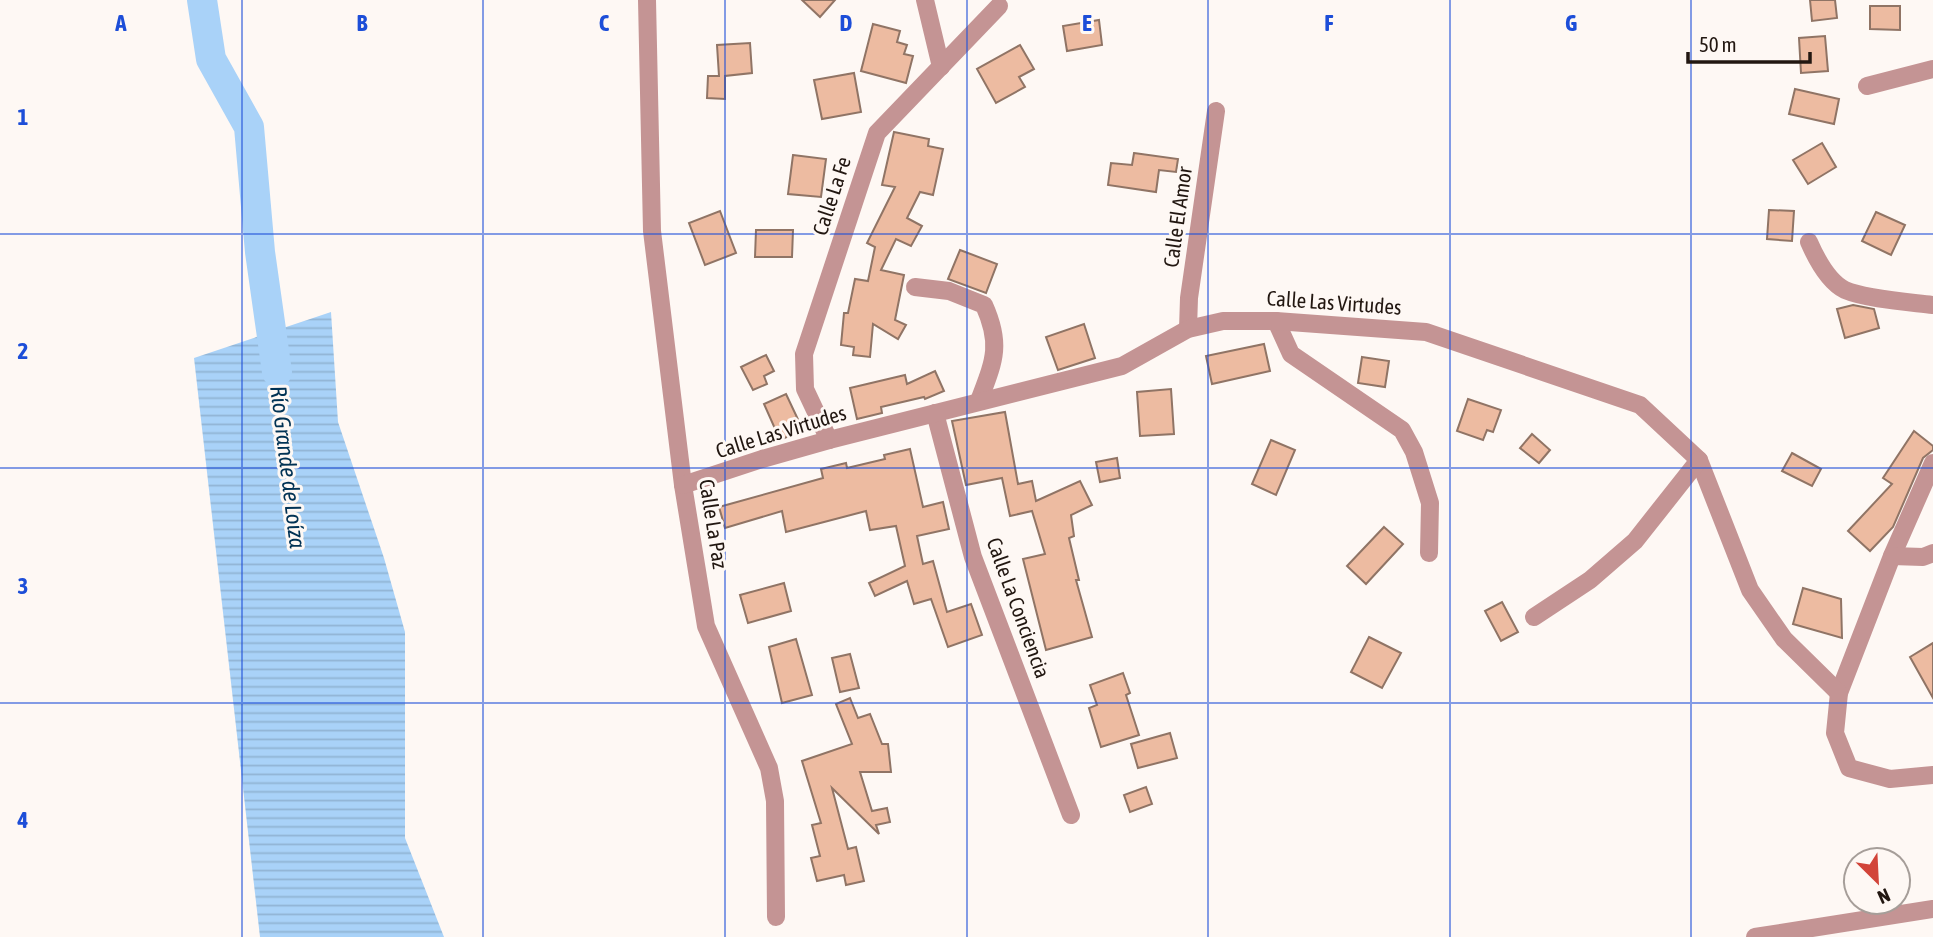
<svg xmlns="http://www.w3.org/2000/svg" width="1933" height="937" viewBox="0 0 1933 937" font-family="'Asap Condensed',sans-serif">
	<defs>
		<pattern id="water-rules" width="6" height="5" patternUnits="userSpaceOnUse" patternTransform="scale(1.75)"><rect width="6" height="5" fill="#a9d2f8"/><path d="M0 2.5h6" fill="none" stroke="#91b4d4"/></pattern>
	</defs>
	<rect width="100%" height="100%" fill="#fef8f4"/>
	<path fill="url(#water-rules)" d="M331 312 338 422 384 558 405 632V838L444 937H260L194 358Z"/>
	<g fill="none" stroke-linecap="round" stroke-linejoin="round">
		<path stroke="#a9d2f8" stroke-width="30" d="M202 0 211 59 249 127 260 252 277 372"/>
	</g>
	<g fill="#edbba1" stroke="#907465" stroke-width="2">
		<path d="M802 0H835L820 17Z"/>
		<path d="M1810 0H1835L1837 18 1812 21Z"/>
		<path d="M1870 6H1900V30L1870 29Z"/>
		<path d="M1099 20 1102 45 1067 51 1063 26Z"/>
		<path d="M873 24 900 31 897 42 907 45 904 54 913 56 906 83 861 71Z"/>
		<path d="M1825 36 1828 71 1801 73 1799 38Z"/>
		<path d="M750 43 752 73 725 76V99L707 98 708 76H719L717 45Z"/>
		<path d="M1020 45 1034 69 1019 77 1025 87 996 103 977 69Z"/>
		<path d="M854 73 861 112 822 119 814 80Z"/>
		<path d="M1795 89 1839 99 1834 124 1789 114Z"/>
		<path d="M894 132 929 139 928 146 943 149 933 195 920 192 907 218 922 226 911 246 896 239 881 270 904 275 895 320 906 325 898 339 873 324 870 357 853 355 854 347 841 345 844 313H848L855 279 868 281 875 247 867 243 895 187 882 185Z"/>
		<path d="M1822 143 1836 167 1808 184 1793 160Z"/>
		<path d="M1134 153 1178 159 1176 172 1159 170 1156 192 1108 185 1111 163 1132 165Z"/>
		<path d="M793 155 826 159 821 197 788 194Z"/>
		<path d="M1769 210 1794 211 1792 241 1767 239Z"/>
		<path d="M720 211 736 253 705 265 689 223Z"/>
		<path d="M1876 212 1905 225 1891 255 1862 241Z"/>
		<path d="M756 230H793L792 257H755Z"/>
		<path d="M960 250 997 264 986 293 948 279Z"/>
		<path d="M1853 305 1874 309 1879 328 1845 338 1837 309Z"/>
		<path d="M1084 324 1095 358 1058 370 1046 337Z"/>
		<path d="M1264 344 1270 371 1212 384 1206 356Z"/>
		<path d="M766 355 774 371 764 376 767 384 753 390 741 367Z"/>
		<path d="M1362 357 1389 361 1385 387 1358 383Z"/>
		<path d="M935 371 944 391 925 399 924 397 881 407 882 413 857 419 850 388 905 375 907 384Z"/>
		<path d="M1171 389 1174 434 1140 436 1137 392Z"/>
		<path d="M786 394 803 430 780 440 764 404Z"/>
		<path d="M1468 399 1501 410 1493 432 1487 430 1483 440 1457 431Z"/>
		<path d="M1005 412 1018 484 1032 481 1036 501 1080 481 1092 505 1071 515 1074 536 1069 538 1079 580H1076L1092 637 1046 650 1023 559 1045 554 1032 511 1010 516 1002 478 966 485 952 421Z"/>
		<path d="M1914 431 1933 446V450L1923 458 1893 527 1870 551 1848 531 1892 484 1883 478Z"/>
		<path d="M1532 434 1550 450 1539 463 1520 448Z"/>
		<path d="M1271 440 1295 450 1276 495 1252 484Z"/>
		<path d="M910 449 923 507 943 502 949 529 917 536 923 564 933 561 947 612 971 604 982 635 948 647 931 599 914 604 907 581 875 596 869 583 905 566 896 526 870 530 866 511 786 532 782 511 725 528 719 507 823 478 821 469 846 463 847 468 885 459 884 455Z"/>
		<path d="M1792 453 1821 469 1812 486 1782 471Z"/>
		<path d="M1117 458 1120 478 1100 482 1096 462Z"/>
		<path d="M1384 527 1403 544 1366 584 1347 566Z"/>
		<path d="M784 583 791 611 748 623 740 595Z"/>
		<path d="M1803 588 1841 599 1842 638 1793 624Z"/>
		<path d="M1502 602 1518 632 1501 641 1485 611Z"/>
		<path d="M1369 637 1401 653 1382 688 1351 672Z"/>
		<path d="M796 639 812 695 782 703 769 647Z"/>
		<path d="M1933 643V698L1910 657Z"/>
		<path d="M850 654 859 688 840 692 832 658Z"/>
		<path d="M1123 673 1130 693 1126 695 1139 735 1101 747 1089 708 1097 705 1090 685Z"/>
		<path d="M850 698 858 718 870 714 882 744H888L891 772H860L872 811 887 808 890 822 876 825 879 834 832 788 848 849 856 847 864 881 846 885 844 875 817 881 811 858 820 856 812 825 821 823 802 761 852 744 836 704Z"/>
		<path d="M1170 733 1177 758 1138 768 1131 744Z"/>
		<path d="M1146 787 1152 804 1130 812 1124 795Z"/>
	</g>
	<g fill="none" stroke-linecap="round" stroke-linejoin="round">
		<g stroke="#c49494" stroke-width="18">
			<path d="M647 0 652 231 683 485 706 626 769 768 775 801 776 917"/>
			<path d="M925 0 941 67"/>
			<path d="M1867 86 1933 69"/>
			<path d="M1809 242C1816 258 1829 282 1845 290 1866 299 1909 302 1933 305"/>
			<path d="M915 287 949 291 984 305C1002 345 994 361 979 401"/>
			<path d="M1276 321 1291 354 1402 430 1414 452 1430 503 1429 553"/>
			<path d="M1188 329 1189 298 1216 111"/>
			<path d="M935 413 973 557 1071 815"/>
			<path d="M829 440 805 389 804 354 877 133 999 6"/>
			<path d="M1933 463 1892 556 1839 693 1835 733 1849 768 1890 779 1933 775"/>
			<path d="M683 485 762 459 829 440 1122 366 1188 329 1223 321H1276L1426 332 1640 405 1699 460 1750 590 1784 639 1839 693"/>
			<path d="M1892 556 1923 557 1933 553"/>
			<path d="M1534 617 1590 580 1635 541 1699 460"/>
			<path d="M1755 937 1933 909"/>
		</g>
	</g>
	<path fill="none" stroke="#1d4ed8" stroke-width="2" stroke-opacity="0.55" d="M242 0V937M483 0V937M725 0V937M967 0V937M1208 0V937M1450 0V937M1691 0V937M0 234H1933M0 468H1933M0 703H1933"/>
	<g text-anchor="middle" stroke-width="6" stroke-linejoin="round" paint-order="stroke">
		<g font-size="21" fill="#221711" stroke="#fef8f4">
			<text transform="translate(832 196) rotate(-72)" y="7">Calle La Fe</text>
			<text transform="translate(1178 217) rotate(-82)" y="7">Calle El Amor</text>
			<text transform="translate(1334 303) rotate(4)" y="7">Calle Las Virtudes</text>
			<text transform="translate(781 432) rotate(-17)" y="7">Calle Las Virtudes</text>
			<text transform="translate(713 524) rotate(81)" y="7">Calle La Paz</text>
			<text transform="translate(1018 608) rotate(70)" y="7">Calle La Conciencia</text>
		</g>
		<g font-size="23" font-style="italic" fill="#013254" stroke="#fef8f4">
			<text transform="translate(288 467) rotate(83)" y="8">Río Grande de Loíza</text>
		</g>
	</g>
	<g font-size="23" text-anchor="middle" font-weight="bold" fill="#1d4ed8" stroke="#fef8f4" stroke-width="6" stroke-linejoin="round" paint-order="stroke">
		<text x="121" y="31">A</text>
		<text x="362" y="31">B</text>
		<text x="604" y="31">C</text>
		<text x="846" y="31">D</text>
		<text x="1087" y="31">E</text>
		<text x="1329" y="31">F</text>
		<text x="1571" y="31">G</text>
		<text x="23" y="125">1</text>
		<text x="23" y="359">2</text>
		<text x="23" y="594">3</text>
		<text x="23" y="828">4</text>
	</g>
	<g transform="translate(1877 881) rotate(156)"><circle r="33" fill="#fef8f4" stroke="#a69e99" stroke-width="2"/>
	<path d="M0-5L12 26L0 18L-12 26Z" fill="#d24439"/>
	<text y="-10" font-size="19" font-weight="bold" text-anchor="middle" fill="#221711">N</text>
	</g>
	<path d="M1688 52v10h122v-10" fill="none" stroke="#221711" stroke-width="3.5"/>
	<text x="1699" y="52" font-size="21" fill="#221711" stroke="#fef8f4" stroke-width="5" paint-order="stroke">50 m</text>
</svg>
